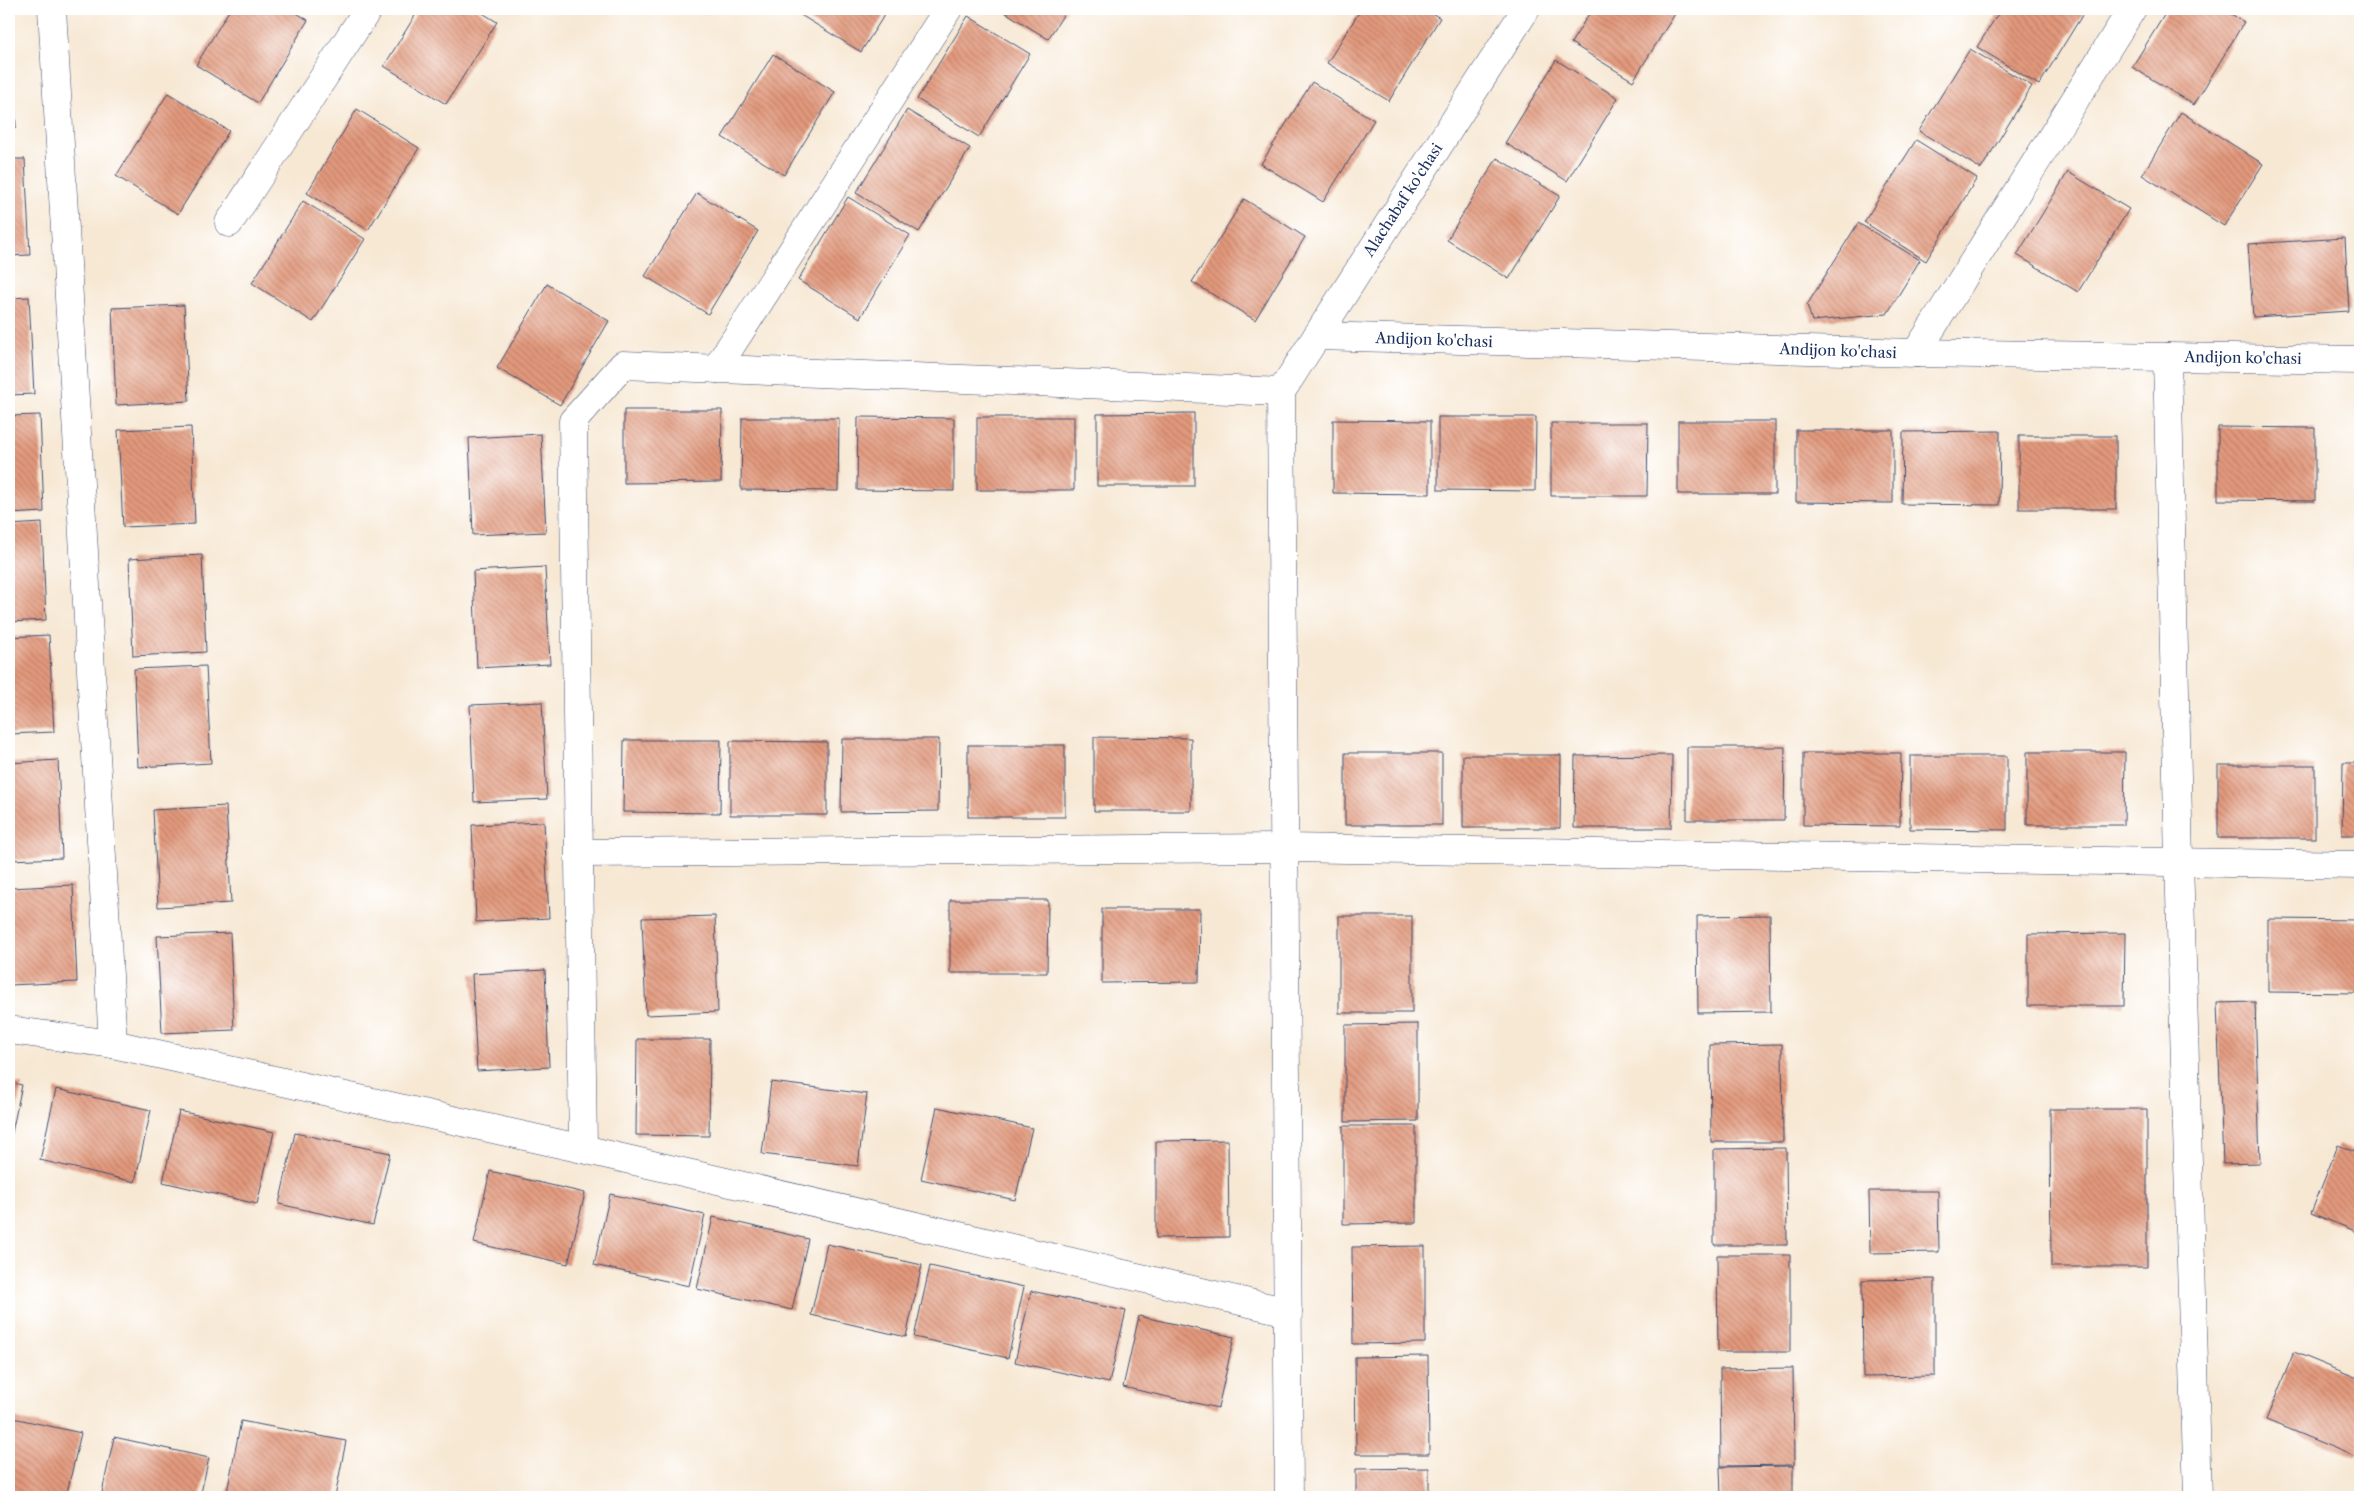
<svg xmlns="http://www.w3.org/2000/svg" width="2369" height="1506" viewBox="0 0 2369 1506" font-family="'Libre Caslon Text',serif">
	<defs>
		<pattern id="building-back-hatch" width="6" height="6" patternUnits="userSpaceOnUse" patternTransform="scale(1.25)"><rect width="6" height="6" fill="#e3997c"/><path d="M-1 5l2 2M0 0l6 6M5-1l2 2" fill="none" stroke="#b77d69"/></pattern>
	</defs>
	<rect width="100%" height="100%" fill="#fff"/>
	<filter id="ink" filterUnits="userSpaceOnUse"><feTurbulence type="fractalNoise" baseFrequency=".02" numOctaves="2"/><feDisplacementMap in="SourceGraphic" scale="10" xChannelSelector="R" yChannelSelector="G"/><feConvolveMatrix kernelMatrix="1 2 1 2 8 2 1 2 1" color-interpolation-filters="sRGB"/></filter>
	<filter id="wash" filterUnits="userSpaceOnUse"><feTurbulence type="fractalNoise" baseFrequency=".0096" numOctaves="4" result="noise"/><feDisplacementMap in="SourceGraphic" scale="20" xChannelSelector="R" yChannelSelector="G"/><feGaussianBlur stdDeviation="1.12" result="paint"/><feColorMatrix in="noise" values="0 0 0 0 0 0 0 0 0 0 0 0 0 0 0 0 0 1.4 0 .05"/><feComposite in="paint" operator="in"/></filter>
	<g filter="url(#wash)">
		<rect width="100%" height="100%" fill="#f7e8d4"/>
		<g id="blocks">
			<g fill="url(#building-back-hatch)">
				<path d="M230 9H290L308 20 258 103 196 65Z"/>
				<path d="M419 9H476L497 22 446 104 384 66Z"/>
				<path d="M802 9H888L861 52 799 14Z"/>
				<path d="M1000 9H1067L1048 39Z"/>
				<path d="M1361 9H1425L1440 18 1389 101 1327 63Z"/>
				<path d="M1592 9H1678L1633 81 1571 43Z"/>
				<path d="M2001 9H2086L2039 85 1977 47Z"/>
				<path d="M2168 9H2223L2244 22 2194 105 2132 67Z"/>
				<path d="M968 16 1030 54 979 137 917 99Z"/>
				<path d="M9 31H11L16 128H9Z"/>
				<path d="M1970 49 2032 86 1981 169 1919 131Z"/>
				<path d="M773 54 835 92 784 175 722 137Z"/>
				<path d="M1556 60 1618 98 1567 181 1505 143Z"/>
				<path d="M1312 82 1374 120 1323 202 1261 164Z"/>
				<path d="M168 93 229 131 178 214 116 176Z"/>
				<path d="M357 109 419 148 368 230 307 193Z"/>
				<path d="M907 110 970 148 919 232 856 193Z"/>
				<path d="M2181 112 2263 164 2224 226 2142 175Z"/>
				<path d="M1916 140 1977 178 1926 261 1864 222Z"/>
				<path d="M1497 158 1560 196 1509 279 1447 240Z"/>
				<path d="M9 159H25L30 255 9 256Z"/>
				<path d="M2068 172 2129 209 2078 292 2017 255Z"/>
				<path d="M697 193 758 231 708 314 645 276Z"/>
				<path d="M848 197 910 235 860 318 798 280Z"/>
				<path d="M1244 199 1305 237 1255 320 1192 282Z"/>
				<path d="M303 201 365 239 313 322 252 283Z"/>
				<path d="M1858 223 1920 260 1887 314 1812 321 1807 305Z"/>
				<path d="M2345 238 2349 311 2253 317 2248 244Z"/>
				<path d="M547 284 609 321 560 405 497 368Z"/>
				<path d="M29 297 34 394 9 395V298Z"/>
				<path d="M184 305 189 401 116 405 112 308Z"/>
				<path d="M624 410H722L721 482 624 483Z"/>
				<path d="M1194 413V486H1097V414Z"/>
				<path d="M40 415 44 512 9 514V416Z"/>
				<path d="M858 417 954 418V491L857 490Z"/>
				<rect x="977" y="417" width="97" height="73"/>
				<path d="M1438 417H1536L1535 491 1438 490Z"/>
				<path d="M742 418H839L838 491 741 490Z"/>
				<path d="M1333 420 1430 421V494L1333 493Z"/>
				<rect x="1678" y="421" width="97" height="73"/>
				<path d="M1551 423H1648L1647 496H1551Z"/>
				<path d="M191 427 195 524 123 527 118 430Z"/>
				<path d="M2218 427 2315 428V501L2218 500Z"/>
				<path d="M1796 430H1893V503L1796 502Z"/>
				<path d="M2000 431 1999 505 1902 504 1903 432Z"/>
				<path d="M541 434 546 532 473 535 469 438Z"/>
				<rect x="2019" y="436" width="97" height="73"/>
				<path d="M42 523 46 620 9 622V525Z"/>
				<path d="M202 555 206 652 133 656 129 559Z"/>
				<path d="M545 567 550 664 477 668 473 571Z"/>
				<path d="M49 635 54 732 9 734V637Z"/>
				<path d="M206 666 211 763 138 767 134 669Z"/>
				<path d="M542 702 547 799 474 802 470 705Z"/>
				<path d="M1094 737 1191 738V811H1094Z"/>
				<path d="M842 739H939L938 811 841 812Z"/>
				<path d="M624 740H721L720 813 623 812Z"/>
				<path d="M730 741 827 742V815H730Z"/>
				<rect x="968" y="745" width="97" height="72"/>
				<path d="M1687 747H1785L1784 820H1687Z"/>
				<path d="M2027 752H2125L2124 825H2027Z"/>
				<rect x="1345" y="753" width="97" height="72"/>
				<path d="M1803 753H1901L1900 826 1803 825Z"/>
				<path d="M1463 755H1561L1560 828H1463Z"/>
				<path d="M1672 755 1671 828H1574L1575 756Z"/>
				<path d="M1910 756H2007V830L1910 829Z"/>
				<path d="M58 760 62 858 9 860V763Z"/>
				<path d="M2343 763H2360V835H2342Z"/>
				<rect x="2218" y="765" width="97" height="73"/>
				<path d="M226 806 231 903 158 907 153 810Z"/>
				<path d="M544 822 549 918 476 922 472 825Z"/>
				<path d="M73 885 77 982 9 985V888Z"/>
				<path d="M950 900H1048L1047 973H950Z"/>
				<path d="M1102 909H1200L1199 982 1102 983Z"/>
				<path d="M1770 915 1771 1012 1698 1013 1697 916Z"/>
				<path d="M715 916 718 1012 646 1015 642 918Z"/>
				<rect x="1339" y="916" width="73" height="97"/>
				<path d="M2268 919 2360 920V993L2268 992Z"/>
				<path d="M230 933 234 1030 162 1033 157 936Z"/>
				<path d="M2125 933 2124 1006H2028V934Z"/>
				<path d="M545 970 549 1067 477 1071 472 974Z"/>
				<path d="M2255 1002 2260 1163 2223 1164 2217 1003Z"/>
				<path d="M1418 1024V1121L1345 1122V1025Z"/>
				<path d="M637 1039H710L709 1136 636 1135Z"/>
				<path d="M1782 1044 1783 1142H1711L1710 1045Z"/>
				<path d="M9 1082 22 1085 10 1142 9 1141Z"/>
				<path d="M771 1082 867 1094 858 1166 762 1154Z"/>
				<path d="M56 1089 151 1110 135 1182 40 1160Z"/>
				<path d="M937 1107 1032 1128 1015 1200 921 1179Z"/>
				<path d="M2050 1109H2147V1267H2051Z"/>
				<path d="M179 1111 274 1132 257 1204 163 1182Z"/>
				<path d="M1343 1126H1416V1223L1343 1224Z"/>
				<path d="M295 1133 390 1153 373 1225 279 1204Z"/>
				<path d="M1228 1140 1229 1237 1156 1238V1141Z"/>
				<path d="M2338 1145 2360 1154V1233L2311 1213Z"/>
				<path d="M1786 1148 1787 1245H1714V1149Z"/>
				<path d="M490 1171 585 1193 568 1264 474 1243Z"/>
				<path d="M1869 1191H1938L1939 1252 1870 1253Z"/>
				<path d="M610 1194 705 1215 689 1286 594 1265Z"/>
				<path d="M713 1217 808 1239 792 1310 697 1289Z"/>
				<path d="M827 1244 922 1265 906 1337 811 1315Z"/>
				<path d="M1425 1246V1343L1353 1344 1352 1247Z"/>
				<path d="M1717 1255H1790V1352H1718Z"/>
				<path d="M930 1266 1024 1287 1008 1358 914 1337Z"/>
				<path d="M1935 1279V1376L1863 1377 1862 1280Z"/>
				<path d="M1031 1291 1126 1311 1109 1383 1015 1362Z"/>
				<path d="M1139 1316 1234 1337 1218 1408 1123 1387Z"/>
				<path d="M2294 1352 2360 1379V1446L2356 1457 2266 1420Z"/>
				<path d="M1428 1356 1429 1454H1356L1355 1357Z"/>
				<path d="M1793 1368 1794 1465 1721 1466 1720 1369Z"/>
				<path d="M9 1417 81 1433 66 1497H34L9 1492Z"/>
				<path d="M241 1421 346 1441 335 1497H226Z"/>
				<path d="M114 1437 209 1458 200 1497H101Z"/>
				<path d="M1793 1466V1497H1721L1720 1467Z"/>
				<path d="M1429 1468V1497H1356V1469Z"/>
			</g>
		</g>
	</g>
	<g filter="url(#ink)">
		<use href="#blocks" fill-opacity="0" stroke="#3c4b70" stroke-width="1"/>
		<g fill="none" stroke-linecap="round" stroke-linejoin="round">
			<defs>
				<g id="street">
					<path d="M52 9 113 1044"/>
					<path d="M229 223 368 9"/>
					<path d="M1317 336 1916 353 2360 360"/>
					<path d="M1916 353 2132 9"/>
					<path d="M2167 357 2179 861 2198 1497"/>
					<path d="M716 369 948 9"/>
					<path d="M1281 392 1289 1497"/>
					<path d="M1281 392 1526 9"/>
					<path d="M580 853 1285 848 2360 865"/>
					<path d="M9 1030 113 1044 583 1149 1288 1312"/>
					<path d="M583 1149 573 421 623 365 1281 392"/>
				</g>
			</defs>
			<use href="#street" stroke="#3c4b70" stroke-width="29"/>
			<use href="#street" stroke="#fff" stroke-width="28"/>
		</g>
	</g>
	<g text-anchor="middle" stroke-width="4.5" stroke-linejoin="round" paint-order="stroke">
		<g font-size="15" fill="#1b2f5e" stroke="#fff">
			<text transform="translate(1403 200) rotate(-57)" y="5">Alachabaf ko'chasi</text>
			<text transform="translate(1434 340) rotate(2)" y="5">Andijon ko'chasi</text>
			<text transform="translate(1838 351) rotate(2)" y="5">Andijon ko'chasi</text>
			<text transform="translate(2243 358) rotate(1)" y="5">Andijon ko'chasi</text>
		</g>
	</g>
	<rect width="2369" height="1506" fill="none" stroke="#fff" stroke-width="30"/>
</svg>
